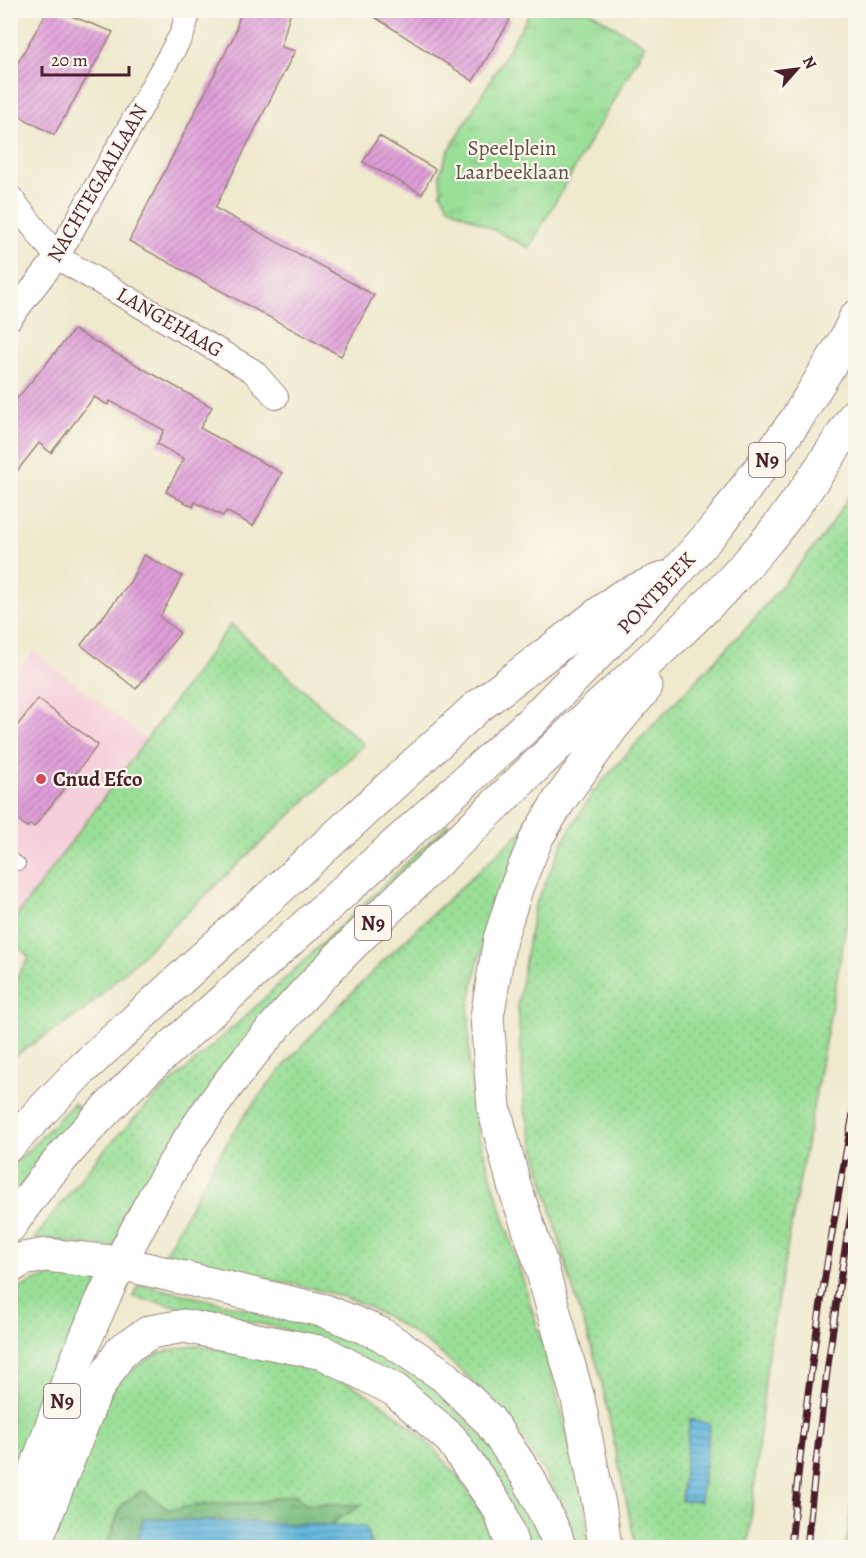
<svg xmlns="http://www.w3.org/2000/svg" width="866" height="1558" viewBox="0 0 866 1558" font-family="Alegreya,serif">
	<defs>
		<pattern id="grass-dots" width="8" height="8" patternUnits="userSpaceOnUse" patternTransform="scale(1.5)"><rect width="8" height="8" fill="#9adf97"/><path d="M2 2h.1M6 6h.1" fill="none" stroke="#86bf82" stroke-width="1.8" stroke-linecap="round"/></pattern>
		<pattern id="forest-crowns" width="20" height="18" patternUnits="userSpaceOnUse" patternTransform="scale(1.5)"><rect width="20" height="18" fill="#7bbe80"/><path d="M2 6a3 3 0 1 1 6 0M12 15a3 3 0 1 1 6 0" fill="none" stroke="#679a69"/></pattern>
		<pattern id="park-tufts" width="24" height="20" patternUnits="userSpaceOnUse" patternTransform="scale(1.5)"><rect width="24" height="20" fill="#9adf97"/><path d="M3 7l-1-3M5 7V3M7 7l1-3M15 17l-1-3M17 17v-4M19 17l1-3" fill="none" stroke="#86bf82"/></pattern>
		<pattern id="water-rules" width="6" height="5" patternUnits="userSpaceOnUse" patternTransform="scale(1.5)"><rect width="6" height="5" fill="#60b6dd"/><path d="M0 2.5h6" fill="none" stroke="#5193b3"/></pattern>
		<pattern id="building-hatch" width="6" height="6" patternUnits="userSpaceOnUse" patternTransform="scale(1.5)"><rect width="6" height="6" fill="#df9fd9"/><path d="M-1 1l2-2M0 6l6-6M5 7l2-2" fill="none" stroke="#b781b0"/></pattern>
	</defs>
	<rect width="100%" height="100%" fill="#fbf7ec"/>
	<filter id="ink" filterUnits="userSpaceOnUse"><feTurbulence type="fractalNoise" baseFrequency=".0167" numOctaves="2"/><feDisplacementMap in="SourceGraphic" scale="12" xChannelSelector="R" yChannelSelector="G"/><feConvolveMatrix kernelMatrix="1 2 1 2 8 2 1 2 1" color-interpolation-filters="sRGB"/></filter>
	<filter id="wash" filterUnits="userSpaceOnUse"><feTurbulence type="fractalNoise" baseFrequency=".008" numOctaves="4" result="noise"/><feDisplacementMap in="SourceGraphic" scale="24" xChannelSelector="R" yChannelSelector="G"/><feGaussianBlur stdDeviation="1.35" result="paint"/><feColorMatrix in="noise" values="0 0 0 0 0 0 0 0 0 0 0 0 0 0 0 0 0 1.4 0 .05"/><feComposite in="paint" operator="in"/></filter>
	<g filter="url(#wash)">
		<rect width="100%" height="100%" fill="#efe9cd"/>
		<path fill="#f5cfd9" d="M34 651 146 739 11 924V671L15 674Z"/>
		<g fill="url(#grass-dots)" stroke="#727f61" stroke-width="1.5">
			<path d="M855 488V879L768 1352 748 1547 636 1548 600 1374 570 1280 524 1107 518 1003 534 908 565 838 592 793 640 739 748 626 823 536Z"/>
			<path d="M231 624 364 745 82 1012 11 1058V987L29 957 11 941V924Z"/>
			<path d="M448 824 453 828 112 1247 34 1239 97 1158 153 1099 238 1023Z"/>
			<path d="M527 826 512 860 478 962 469 1006V1063L478 1134 549 1365 586 1506 587 1547H577C546 1447 464 1355 370 1308 338 1292 300 1286 265 1279 231 1272 196 1265 162 1259 195 1199 225 1136 269 1084 347 990 438 909 527 826Z"/>
			<path d="M74 1103 84 1113 11 1196V1168Z"/>
			<path d="M72 1273 100 1277 11 1514V1295C29 1280 48 1275 72 1273Z"/>
			<path d="M139 1284 347 1332 420 1373 503 1457 547 1547H526L475 1448 285 1329 133 1297Z"/>
			<path d="M193 1345C223 1350 253 1355 283 1362 295 1364 308 1365 319 1370 395 1400 469 1469 495 1547L50 1548 103 1401 127 1372 159 1353Z"/>
		</g>
		<g fill="url(#forest-crowns)" stroke="#626e56" stroke-width="1.5">
			<path d="M855 1474V1547H846V1544Z"/>
			<path d="M142 1490 168 1509 217 1503H254L295 1494 305 1504 361 1505 317 1533 142 1547 106 1548 121 1506Z"/>
		</g>
		<path fill="url(#park-tufts)" stroke="#727f61" stroke-width="1.5" d="M531 11H589L645 45 529 248 449 207 441 193 440 174 447 154Z"/>
		<g fill="url(#water-rules)" stroke="#556a84" stroke-width="1.5">
			<path d="M690 1419 710 1424 700 1501H681Z"/>
			<path d="M143 1519 365 1526 372 1547H135Z"/>
		</g>
		<g id="blocks">
			<g fill="url(#building-hatch)">
				<path d="M48 10H55L113 32 54 135 10 111V76Z"/>
				<path d="M241 10H291L281 47 295 51 215 208 374 295 341 356 129 241 235 34Z"/>
				<path d="M364 10H495L510 20 473 81Z"/>
				<path d="M379 136 435 169 422 194 363 162Z"/>
				<path d="M74 330 212 407 200 428 282 473 253 526 226 511 223 516 195 502 193 507 166 492 184 459 157 444 164 430 110 401 108 405 94 397 51 453 39 443 10 480V407Z"/>
				<path d="M144 555 182 576 160 617 180 633 136 689 81 645 130 582Z"/>
				<path d="M38 699 98 745 34 827 31 824 27 827 10 813V735Z"/>
			</g>
		</g>
	</g>
	<g filter="url(#ink)">
		<use href="#blocks" fill-opacity="0" stroke="#9c847c" stroke-width="1.5"/>
		<g fill="none" stroke-linecap="round" stroke-linejoin="round">
			<defs>
				<path id="lane" d="M10 858 19 864"/>
				<g id="street">
					<path d="M10 197 57 257 253 371 276 397"/>
					<path d="M10 318 57 257 182 34 189 10"/>
				</g>
				<g id="highway">
					<path d="M10 1144 81 1070 476 708 621 597 664 578"/>
					<path d="M10 1226C48 1168 95 1120 144 1072L531 722 676 573 719 524 796 420 846 338 856 317"/>
					<path d="M10 1267 23 1259 46 1255 120 1263 325 1311 381 1334 443 1375 489 1420 528 1477 556 1536 559 1548"/>
					<path d="M10 1542C35 1475 57 1406 85 1340 126 1243 176 1149 242 1066 304 988 378 918 450 849 502 799 553 748 606 700 659 651 713 604 760 549 796 507 826 461 856 414"/>
					<path d="M33 1548 95 1392 122 1350 150 1332 184 1326 324 1353 395 1390 451 1439 500 1510 513 1548"/>
					<path d="M605 1548 600 1510 578 1399 540 1261 514 1185 494 1108 487 1017 500 939 517 886 537 837 559 801 613 726 646 687"/>
				</g>
			</defs>
			<use href="#lane" stroke="#9c847c" stroke-width="14"/>
			<use href="#street" stroke="#9c847c" stroke-width="26"/>
			<use href="#highway" stroke="#9c847c" stroke-width="35"/>
			<use href="#lane" stroke="#fff" stroke-width="12"/>
			<use href="#street" stroke="#fff" stroke-width="24"/>
			<use href="#highway" stroke="#fff" stroke-width="33"/>
			<defs>
				<g id="rail">
					<path d="M791 1548C804 1396 828 1247 856 1098"/>
					<path d="M807 1548C819 1427 834 1305 856 1186"/>
				</g>
			</defs>
			<use href="#rail" stroke="#4a1f2b" stroke-width="7"/>
			<use href="#rail" stroke="#fbf7ec" stroke-width="4.5" stroke-dasharray="14" stroke-linecap="butt"/>
		</g>
	</g>
	<circle fill="#d1495b" stroke="#fbf7ec" stroke-width="2" cx="41" cy="779" r="6"/>
	<g text-anchor="middle" stroke-width="4.5" stroke-linejoin="round" paint-order="stroke">
		<g fill="#fbf7ec" stroke="#7f6065" stroke-width="1.5">
			<rect x="749" y="443" width="36" height="34" rx="4.5"/>
			<rect x="355" y="906" width="36" height="34" rx="4.5"/>
			<rect x="44" y="1384" width="36" height="34" rx="4.5"/>
		</g>
		<g font-size="20" font-weight="bold" fill="#4a1f2b">
			<text x="767" y="467">N9</text>
			<text x="373" y="930">N9</text>
			<text x="62" y="1408">N9</text>
		</g>
		<g font-size="21" fill="#5e4f46" stroke="#fbf7ec">
			<text x="512" y="155">Speelplein<tspan x="512" dy="24">Laarbeeklaan</tspan></text>
		</g>
		<g font-size="21" fill="#4a1f2b" stroke="#fbf7ec">
			<text transform="translate(97 183) rotate(-60)" y="7">NACHTEGAALLAAN</text>
			<text transform="translate(170 322) rotate(30)" y="7">LANGEHAAG</text>
			<text transform="translate(656 593) rotate(-47)" y="7">PONTBEEK</text>
		</g>
		<g font-size="21" font-weight="bold" fill="#4a1f2b" stroke="#fbf7ec" text-anchor="start">
			<text x="53" y="786">Cnud Efco</text>
		</g>
	</g>
	<rect width="866" height="1558" fill="none" stroke="#fbf7ec" stroke-width="36"/>
	<g transform="translate(797 69) rotate(62)" stroke="#fbf7ec" stroke-width="4.5" paint-order="stroke">
	<path d="M0-4.5L10 22L0 15L-10 22Z" fill="#4a1f2b"/>
	<text y="-9" font-size="16" font-weight="bold" text-anchor="middle" fill="#4a1f2b">N</text>
	</g>
	<path d="M42 66v9h87v-9" fill="none" stroke="#4a1f2b" stroke-width="3"/>
	<text x="51" y="66" font-size="18" fill="#4a1f2b" stroke="#fbf7ec" stroke-width="4.5" paint-order="stroke">20 m</text>
</svg>
